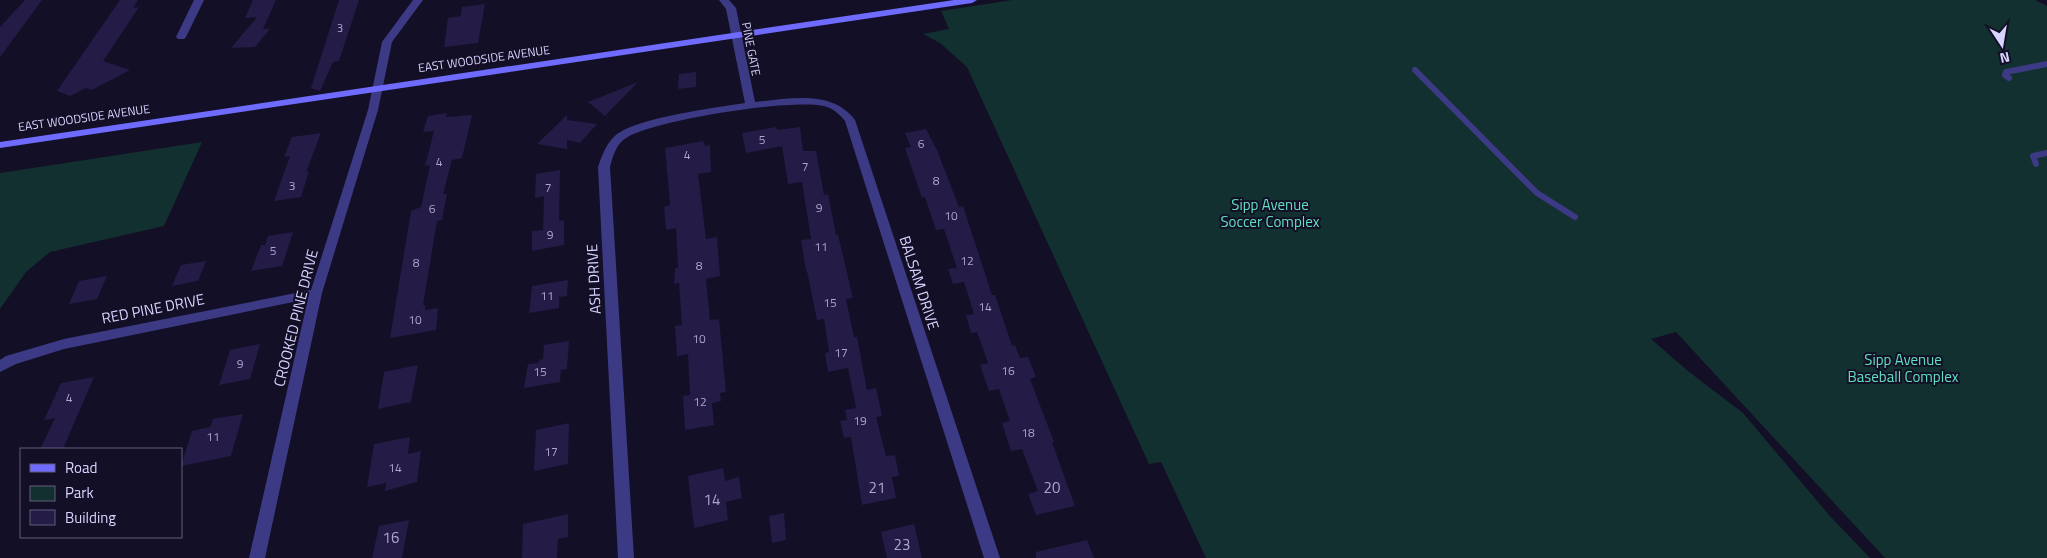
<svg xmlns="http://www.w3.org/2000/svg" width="2047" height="558" viewBox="0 0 2047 558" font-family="'Titillium Web',sans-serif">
	<rect width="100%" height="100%" fill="#130f26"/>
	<g fill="#12302f">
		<path d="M1012 0H2035L2047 6V558H1885L1676 332 1651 339 1688 371 1743 413 1829 515 1870 558H1206L1161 462 1149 464 967 67 940 43 923 34 949 29 941 11Z"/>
		<path d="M202 142 164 226 50 252 26 272 0 309V173Z"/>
	</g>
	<g fill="#241b47">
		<path d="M25 0H42L0 57V27Z"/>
		<path d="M120 0H138L133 8 139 7 103 61 130 70 92 90 86 88 70 96 57 91Z"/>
		<path d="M253 0H276L263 29H270L255 47 231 48 257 17 245 18Z"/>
		<path d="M339 0H359L339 61 333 62 320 91 311 88Z"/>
		<path d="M485 4 478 43 444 47 448 18 461 16 462 7Z"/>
		<path d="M696 72V87L678 89 679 74Z"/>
		<path d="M638 82 605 116 588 102Z"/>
		<path d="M447 113 446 117 472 115 462 158 452 160 443 194H447L442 220 437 221 423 305H425V310L438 308 436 330 390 338 411 211 421 207 430 165 425 166 434 131 423 132 428 116Z"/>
		<path d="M567 115V120L597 124 580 143 567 140V149L537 144Z"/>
		<path d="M776 127 777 130 800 127 803 151H816L824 195 828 194 836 235H838L853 298 846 299 854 337H857L867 390 876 388 882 416 876 417 886 456 895 455 899 476 892 477 896 498 862 505 851 437 844 438 840 421 847 420 845 410 856 408 848 368 828 372 825 353 829 352 824 319 817 320 807 271H806L801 240 811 239 802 182 788 184 782 146 746 153 742 133Z"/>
		<path d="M926 129 937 150 959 207 963 206 992 295H995L1012 346 1015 345 1020 358 1028 357 1036 377 1030 379 1054 442H1052L1075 506 1036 515 1028 494 1038 491 1022 449 1011 451 1002 423 1010 421 999 389 989 391 980 365 988 363 977 332 971 333 966 315 974 314 964 282 953 284 948 269 957 268 944 229 936 230 925 197 922 198 905 148 911 147 905 133Z"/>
		<path d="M321 133 306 172 309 171 301 197 274 201 290 156 284 157 292 137Z"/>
		<path d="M703 141 705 146 710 145 711 172 698 174 706 239 717 237 720 276 706 279 710 320 719 319 726 392 720 393 721 401 712 403 714 425 685 430 683 396 690 395 688 354 677 356 675 326 682 325 679 283 674 284 675 268H678L676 228 666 230 664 207 670 205 665 148Z"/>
		<path d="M560 170 559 221 564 220V245L532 251V231L543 230 544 196 535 198 536 174Z"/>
		<path d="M293 232 282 266 251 271 261 245H265L268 236Z"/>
		<path d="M206 261 198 281 172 286 181 265Z"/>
		<path d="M107 276 97 299 69 304 79 281Z"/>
		<path d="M568 280 567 296 559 297V308L529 313 532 286Z"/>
		<path d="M569 341 567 369 561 370 560 382 524 388 528 364 539 363V360L543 359 544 345Z"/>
		<path d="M260 344 250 379 219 385 230 350Z"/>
		<path d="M418 365 411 402 378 409 384 372Z"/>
		<path d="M94 377 63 449H40L55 418 44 420 61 383Z"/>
		<path d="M243 414 231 456 181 466 192 431 210 427 213 419Z"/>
		<path d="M569 423 568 464 534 471 536 430Z"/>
		<path d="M410 437 408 454 421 451 417 482 385 491 386 483 367 487 374 444Z"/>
		<path d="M723 468 725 481 739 477 742 498 726 502 728 520 694 528 688 476Z"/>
		<path d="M784 513 786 540 772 543 769 516Z"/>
		<path d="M568 514V537L558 539 557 558H522L523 524Z"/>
		<path d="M409 520 402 558H372L379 526Z"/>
		<path d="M914 524 922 558H887L881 532Z"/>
		<path d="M1087 540 1094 558H1036V552Z"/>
	</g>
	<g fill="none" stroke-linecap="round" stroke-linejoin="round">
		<g stroke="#3d3a85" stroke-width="6">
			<path d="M1415 70 1537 193 1575 217"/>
			<path d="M2009 78 2005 75 2006 72 2047 64"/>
			<path d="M2036 164 2033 156 2047 153"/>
		</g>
		<g fill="#3d3a85" fill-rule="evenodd">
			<path d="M194 0H204L186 37 184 39H178L176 37Z"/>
			<path d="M413 0H423L392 42 378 110 322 293 265 558H249L308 299 64 349 16 364 0 372V360L6 356 64 339 311 290 368 110 382 42Z"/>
			<path d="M719 0H729L736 8 755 102C788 99 832 89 855 120L1000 558H984L845 121C840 115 834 109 827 107 797 97 653 120 626 138 616 144 613 156 610 167L634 558H618L598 167C602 155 607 142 617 134 641 117 714 108 745 103L726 9Z"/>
		</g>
		<path fill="#6f6bff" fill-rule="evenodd" d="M954 0H977L972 3 0 148V142Z"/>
	</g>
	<g text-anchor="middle" stroke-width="4" stroke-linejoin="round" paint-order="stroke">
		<g font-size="11" fill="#aca6d1">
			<text x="340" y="32">3</text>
		</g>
		<g font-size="12" fill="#d9d4ff" stroke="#130f26">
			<text transform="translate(751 49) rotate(79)" y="4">PINE GATE</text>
			<text transform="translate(484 59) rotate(-8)" y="4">EAST WOODSIDE AVENUE</text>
			<text transform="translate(84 118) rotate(-8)" y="4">EAST WOODSIDE AVENUE</text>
		</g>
		<g font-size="12" fill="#aca6d1">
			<text x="762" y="144">5</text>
			<text x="921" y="148">6</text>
			<text x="687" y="159">4</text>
			<text x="439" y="166">4</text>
			<text x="805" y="171">7</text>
			<text x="936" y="185">8</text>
			<text x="292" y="190">3</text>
			<text x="548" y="192">7</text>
			<text x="819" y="212">9</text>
			<text x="432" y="213">6</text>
			<text x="951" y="220">10</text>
			<text x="550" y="239">9</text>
			<text x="821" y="251">11</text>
			<text x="273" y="255">5</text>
			<text x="967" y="265">12</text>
			<text x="416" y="267">8</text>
			<text x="699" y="270">8</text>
			<text x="547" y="300">11</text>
			<text x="830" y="307">15</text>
			<text x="985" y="311">14</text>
			<text x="415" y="324">10</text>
			<text x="699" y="343">10</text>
			<text x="841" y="357">17</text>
			<text x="240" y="368">9</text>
			<text x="1008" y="375">16</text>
			<text x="540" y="376">15</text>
			<text x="69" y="402">4</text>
			<text x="700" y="406">12</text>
			<text x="860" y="425">19</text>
			<text x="1028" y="437">18</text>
			<text x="213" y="441">11</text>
			<text x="551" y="456">17</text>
			<text x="395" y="472">14</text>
		</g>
		<g font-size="15" fill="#5fe0c0" stroke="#130f26">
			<text x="1270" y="210">Sipp Avenue<tspan x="1270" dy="17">Soccer Complex</tspan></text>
			<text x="1903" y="365">Sipp Avenue<tspan x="1903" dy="17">Baseball Complex</tspan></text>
		</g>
		<g font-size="15" fill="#d9d4ff" stroke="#130f26">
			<text transform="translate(594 279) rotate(-93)" y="5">ASH DRIVE</text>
			<text transform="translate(919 283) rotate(72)" y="5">BALSAM DRIVE</text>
			<text transform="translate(153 309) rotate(-11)" y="5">RED PINE DRIVE</text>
			<text transform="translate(296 318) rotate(-76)" y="5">CROOKED PINE DRIVE</text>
		</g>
		<g font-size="15" fill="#aca6d1">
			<text x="877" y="493">21</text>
			<text x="1052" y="493">20</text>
			<text x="712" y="505">14</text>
			<text x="391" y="543">16</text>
			<text x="902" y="550">23</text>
		</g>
	</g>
	<rect x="20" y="448" width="162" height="90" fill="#130f26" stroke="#625e7d"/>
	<rect x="30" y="464" width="25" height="8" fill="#6f6bff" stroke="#625e7d"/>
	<text x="65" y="473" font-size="15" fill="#d9d4ff">Road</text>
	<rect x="30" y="486" width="25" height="15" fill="#12302f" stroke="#625e7d"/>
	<text x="65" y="498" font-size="15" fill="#d9d4ff">Park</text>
	<rect x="30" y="510" width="25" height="15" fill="#241b47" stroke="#625e7d"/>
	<text x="65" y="523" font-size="15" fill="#d9d4ff">Building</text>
	<g transform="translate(2002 45) rotate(168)" stroke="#130f26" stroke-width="4" paint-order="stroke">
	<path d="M0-4L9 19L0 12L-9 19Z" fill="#d9d4ff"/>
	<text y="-8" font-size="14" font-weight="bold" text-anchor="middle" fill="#d9d4ff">N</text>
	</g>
</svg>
